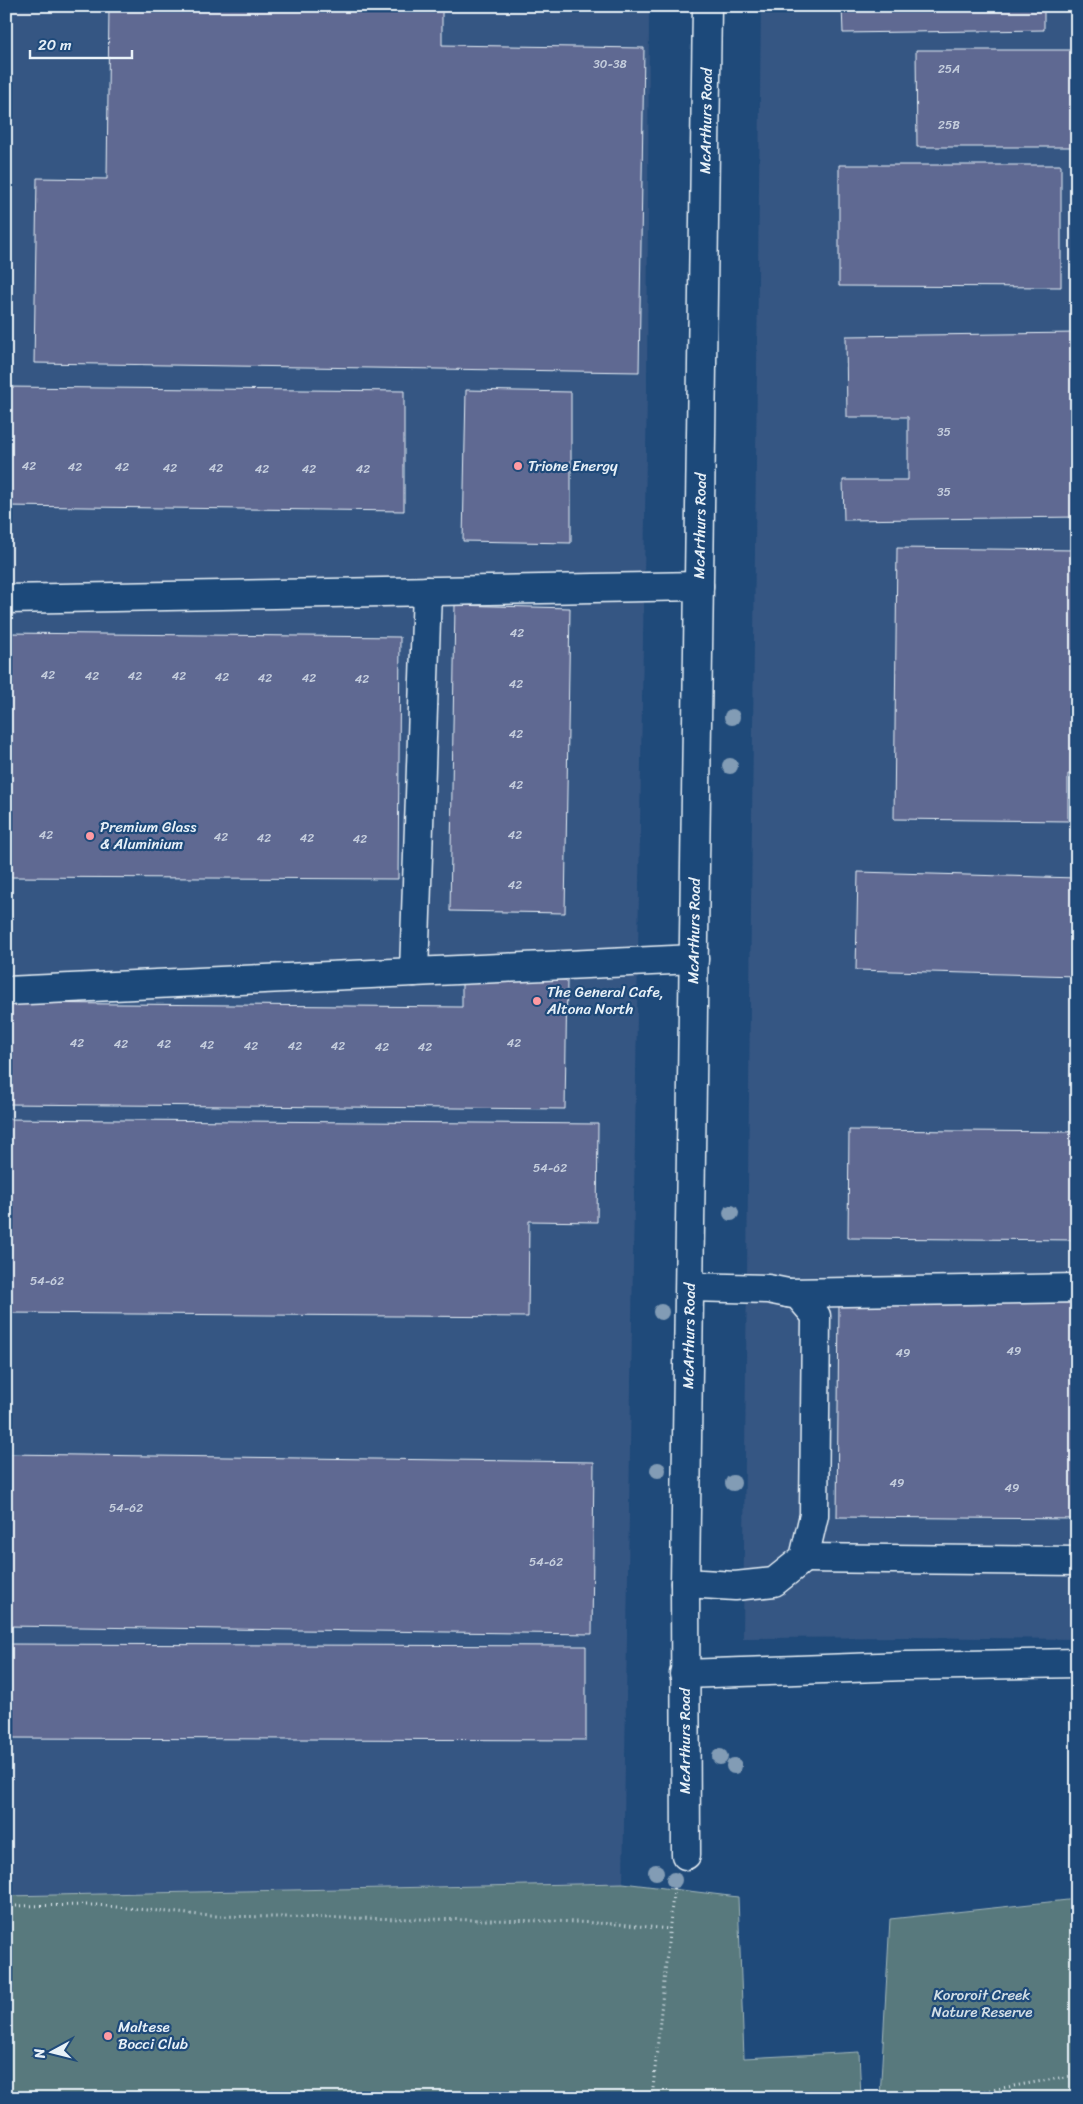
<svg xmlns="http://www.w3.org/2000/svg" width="1083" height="2104" viewBox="0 0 1083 2104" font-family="Sriracha,sans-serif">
	<rect width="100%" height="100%" fill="#1f4a7a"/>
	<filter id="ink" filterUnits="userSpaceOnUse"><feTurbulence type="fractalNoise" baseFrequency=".02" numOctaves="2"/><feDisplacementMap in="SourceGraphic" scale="10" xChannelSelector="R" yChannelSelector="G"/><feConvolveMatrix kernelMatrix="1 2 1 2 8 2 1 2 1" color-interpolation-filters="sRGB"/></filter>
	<g filter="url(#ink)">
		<g fill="#365683">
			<path d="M6 6H649L647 390 623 1883 6 1896Z"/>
			<path d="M761 6H1077V1639L907 1637 743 1638Z"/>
		</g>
		<g fill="#59797d" stroke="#a0b5ba">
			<path d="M623 1883 738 1897 744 2058 859 2052 861 2098H6V1896Z"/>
			<path d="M1077 1899V2098H880L890 1919Z"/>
		</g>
		<g fill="#5f6992" stroke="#e8f1f8">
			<path d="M109 6H442V45L644 48 639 372 34 363 37 178 107 179Z"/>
			<path d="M842 6H1044V30L843 33Z"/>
			<path d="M916 50H1077V147H917Z"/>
			<path d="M839 165H1061V287L839 286Z"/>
			<path d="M1077 333V517L844 520 843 480H908V417H847L846 336Z"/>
			<path d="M6 387 404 391V511L6 506Z"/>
			<path d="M466 390 571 392V543L463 541Z"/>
			<path d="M897 548 1077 550V775L1068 774V821L894 819Z"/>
			<path d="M455 605 570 608 565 913 450 911Z"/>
			<path d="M6 633 400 637 398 879 6 877Z"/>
			<path d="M858 872 1077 878V976L856 970Z"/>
			<path d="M462 979 567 980 565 1109 6 1104V1003L462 1007Z"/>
			<path d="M6 1119 598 1124 597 1222 529 1221 528 1317 6 1313Z"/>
			<path d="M849 1130 1077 1132V1240L848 1238Z"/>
			<path d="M839 1301 1077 1303V1519L837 1517Z"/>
			<path d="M6 1454 594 1462 592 1634 6 1626Z"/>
			<path d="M6 1644 586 1646V1740L6 1738Z"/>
		</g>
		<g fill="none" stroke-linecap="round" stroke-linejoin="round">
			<defs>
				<g id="minor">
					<path d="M6 599 699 586"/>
					<path d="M414 972 427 591"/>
					<path d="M6 991 694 959"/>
					<path d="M788 1293 1077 1288"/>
					<path d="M804 1558 1077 1561"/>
					<path d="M685 1583 735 1586 774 1582 804 1558 814 1515 816 1316 798 1295 768 1289 690 1287"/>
					<path d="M684 1674 905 1666 1077 1663"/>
					<path d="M686 1855 685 1583 707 6"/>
				</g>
			</defs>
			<use href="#minor" stroke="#e8f1f8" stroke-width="31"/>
			<g stroke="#e8f1f8" stroke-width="3" stroke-dasharray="1 4" stroke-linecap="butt">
				<path d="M6 1906 96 1905 210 1916 553 1921 618 1924 670 1929"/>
				<path d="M652 2098 674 1885"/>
				<path d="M945 2098 1077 2075"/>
			</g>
			<use href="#minor" stroke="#1f4a7a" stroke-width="28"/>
		</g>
		<g fill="#829cb5">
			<circle cx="732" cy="717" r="8"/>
			<circle cx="730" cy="766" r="8"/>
			<circle cx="731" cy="1213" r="8"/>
			<circle cx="661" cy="1312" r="8"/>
			<circle cx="658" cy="1470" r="8"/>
			<circle cx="733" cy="1483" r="8"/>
			<circle cx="720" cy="1757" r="8"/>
			<circle cx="734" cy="1766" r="8"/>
			<circle cx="656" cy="1872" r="8"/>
			<circle cx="674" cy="1880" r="8"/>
		</g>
	</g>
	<g fill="#ff9aa2" stroke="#1f4a7a" stroke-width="2">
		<circle cx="518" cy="466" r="5"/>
		<circle cx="90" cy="836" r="5"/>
		<circle cx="537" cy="1001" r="5"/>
		<circle cx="108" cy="2036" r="5"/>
	</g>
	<g text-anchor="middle" stroke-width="4.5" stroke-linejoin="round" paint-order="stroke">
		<g font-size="12" fill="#c6cfde">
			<text x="610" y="68">30-38</text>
			<text x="949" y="73">25A</text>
			<text x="949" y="129">25B</text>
			<text x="944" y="436">35</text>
			<text x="29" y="470">42</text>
			<text x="75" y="471">42</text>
			<text x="122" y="471">42</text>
			<text x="170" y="472">42</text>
			<text x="216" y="472">42</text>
			<text x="262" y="473">42</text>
			<text x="309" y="473">42</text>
			<text x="363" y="473">42</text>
			<text x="944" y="496">35</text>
			<text x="517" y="637">42</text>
			<text x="48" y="679">42</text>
			<text x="92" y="680">42</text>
			<text x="135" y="680">42</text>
			<text x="179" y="680">42</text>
			<text x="222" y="681">42</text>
			<text x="265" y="682">42</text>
			<text x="309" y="682">42</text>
			<text x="362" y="683">42</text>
			<text x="516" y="688">42</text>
			<text x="516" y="738">42</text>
			<text x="516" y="789">42</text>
			<text x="46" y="839">42</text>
			<text x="515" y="839">42</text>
			<text x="221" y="841">42</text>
			<text x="264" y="842">42</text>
			<text x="307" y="842">42</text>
			<text x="360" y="843">42</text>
			<text x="515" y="889">42</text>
			<text x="77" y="1047">42</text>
			<text x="514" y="1047">42</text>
			<text x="121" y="1048">42</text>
			<text x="164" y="1048">42</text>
			<text x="207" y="1049">42</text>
			<text x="251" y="1050">42</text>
			<text x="295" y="1050">42</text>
			<text x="338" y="1050">42</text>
			<text x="382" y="1051">42</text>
			<text x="425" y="1051">42</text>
			<text x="550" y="1172">54-62</text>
			<text x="47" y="1285">54-62</text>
			<text x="1014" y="1355">49</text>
			<text x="903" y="1357">49</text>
			<text x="897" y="1487">49</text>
			<text x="1012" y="1492">49</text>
			<text x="126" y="1512">54-62</text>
			<text x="546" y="1566">54-62</text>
		</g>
		<g font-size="15" fill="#e8f1f8" stroke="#1f4a7a">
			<text transform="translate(706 121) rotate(-89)" y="5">McArthurs Road</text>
			<text transform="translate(700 526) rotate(-89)" y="5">McArthurs Road</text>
			<text transform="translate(694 931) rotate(-89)" y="5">McArthurs Road</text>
			<text transform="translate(689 1336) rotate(-89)" y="5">McArthurs Road</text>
			<text transform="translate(685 1741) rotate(-90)" y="5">McArthurs Road</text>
		</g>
		<g font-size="15" fill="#e8f1f8" stroke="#1f4a7a" text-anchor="start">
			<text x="528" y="471">Trione Energy</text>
			<text x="100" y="832">Premium Glass<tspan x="100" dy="17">&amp; Aluminium</tspan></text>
			<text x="547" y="997">The General Cafe,<tspan x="547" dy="17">Altona North</tspan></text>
			<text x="118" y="2032">Maltese<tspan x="118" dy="17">Bocci Club</tspan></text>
		</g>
		<g font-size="15" fill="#d3dfe6" stroke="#1f4a7a">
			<text x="982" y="2000">Kororoit Creek<tspan x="982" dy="17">Nature Reserve</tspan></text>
		</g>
	</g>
	<rect width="1083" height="2104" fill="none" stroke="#1f4a7a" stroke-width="25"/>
	<rect x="12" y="12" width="1058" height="2079" fill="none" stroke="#e8f1f8" stroke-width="2" filter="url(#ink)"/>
	<g transform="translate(52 2052) rotate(263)" stroke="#1f4a7a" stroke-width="4" paint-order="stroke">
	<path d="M0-4L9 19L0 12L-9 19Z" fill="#e8f1f8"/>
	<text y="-8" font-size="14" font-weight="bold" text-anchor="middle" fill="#e8f1f8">N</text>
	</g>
	<path d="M30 50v8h102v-8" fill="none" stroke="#e8f1f8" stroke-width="2.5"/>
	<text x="38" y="50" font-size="15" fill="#e8f1f8" stroke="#1f4a7a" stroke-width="4" paint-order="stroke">20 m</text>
</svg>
